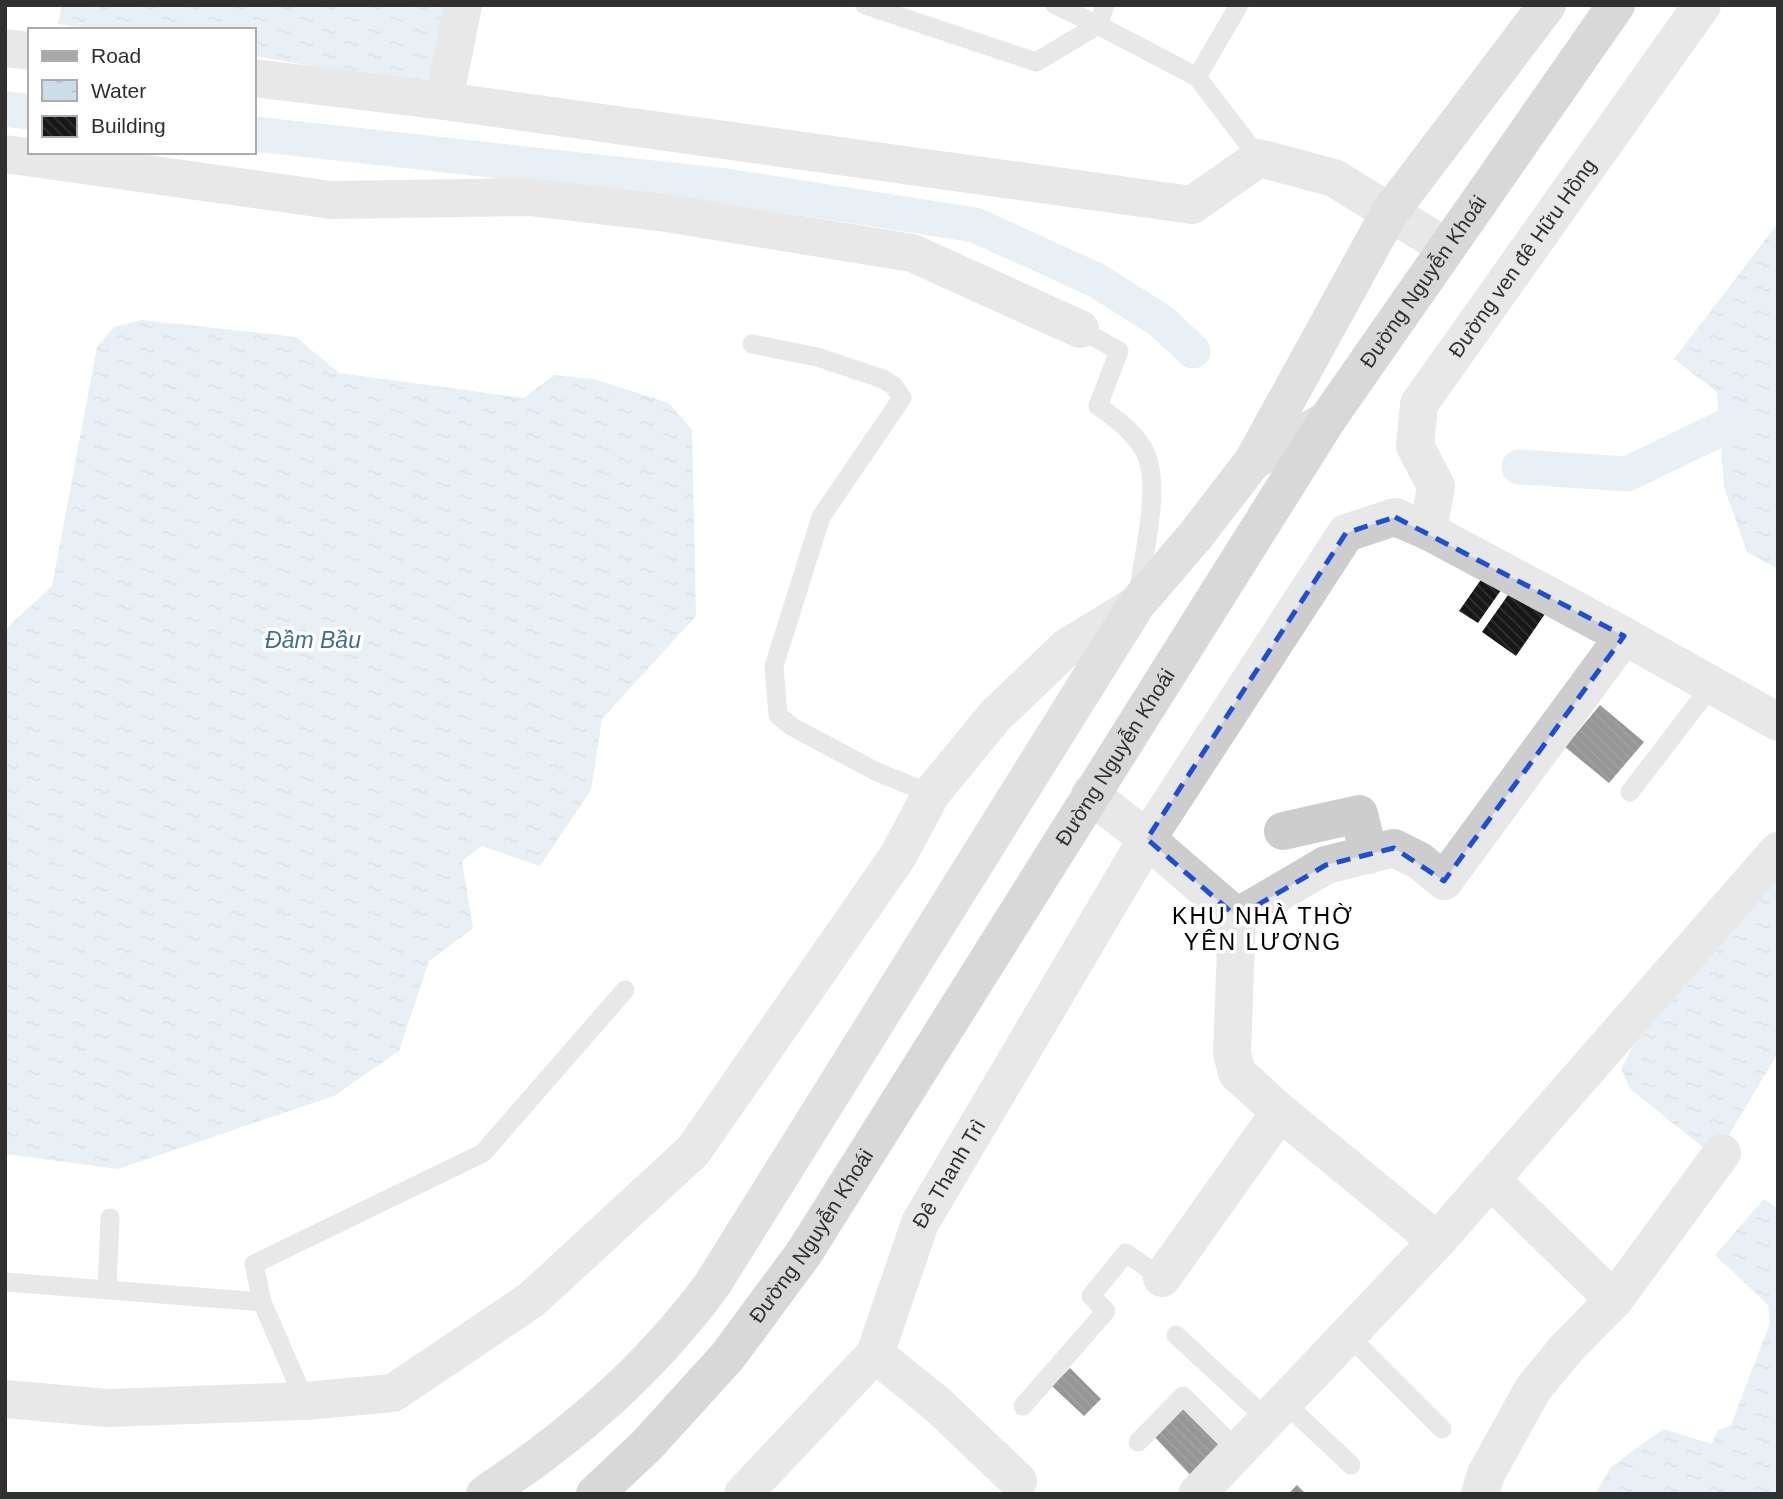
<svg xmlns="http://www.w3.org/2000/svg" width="1783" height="1499" viewBox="0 0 1783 1499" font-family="Arial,sans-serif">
	<defs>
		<pattern id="water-ripples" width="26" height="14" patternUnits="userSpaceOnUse" patternTransform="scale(1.75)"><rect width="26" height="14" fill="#ccddea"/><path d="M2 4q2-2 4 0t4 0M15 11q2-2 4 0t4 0" fill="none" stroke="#b0bec9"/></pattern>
		<pattern id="building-back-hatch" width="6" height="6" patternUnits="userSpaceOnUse" patternTransform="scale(1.75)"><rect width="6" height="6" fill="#171717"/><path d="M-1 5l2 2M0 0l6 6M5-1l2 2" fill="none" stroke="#303030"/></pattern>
	</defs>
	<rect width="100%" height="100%" fill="#fff"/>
	<g fill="url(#water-ripples)">
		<path d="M62 5H447L435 87 254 56V30H95L58 24Z"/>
		<path d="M1778 223V569L1747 552 1724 487 1717 392 1674 359Z"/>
		<path d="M142 320 296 337 339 373 524 398 554 375 594 379 669 403 692 430 696 616 602 719 591 790 540 866 482 846 462 861 473 928 429 961 399 1051 334 1096 118 1169 5 1154V630L52 586 97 347 114 327Z"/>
		<path d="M1778 876V1053L1726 1140 1708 1151 1630 1089 1621 1069 1633 1046Z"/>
		<path d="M1764 1199 1778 1209V1494H1595L1611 1467 1663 1429 1712 1444 1718 1430 1731 1425 1770 1323 1768 1305 1715 1255Z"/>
	</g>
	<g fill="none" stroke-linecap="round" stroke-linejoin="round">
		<g stroke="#ccddea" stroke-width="35">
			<path d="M5 109 30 112"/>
			<path d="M254 134 726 186 975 225 1096 280 1161 321 1193 351"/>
			<path d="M1519 467 1627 474 1737 421"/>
		</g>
	</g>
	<g fill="url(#building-back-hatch)">
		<path d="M1487 571 1506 583 1478 623 1459 611Z"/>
		<path d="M1513 588 1547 611 1516 656 1482 632Z"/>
		<path d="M1600 705 1644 742 1609 783 1565 747Z"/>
		<path d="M1070 1368 1101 1399 1084 1416 1052 1386Z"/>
		<path d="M1185 1401 1228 1448 1194 1479 1151 1433Z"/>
		<path d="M1297 1485 1306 1494H1288Z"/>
	</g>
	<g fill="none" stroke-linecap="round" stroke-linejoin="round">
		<g stroke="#cdcdcd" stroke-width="19">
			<path d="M865 5 1036 62 1098 25 1105 5"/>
			<path d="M1055 5 1098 25 1197 77 1259 158"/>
			<path d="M1197 77 1239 5"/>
			<path d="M1080 329 1119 351 1098 406C1116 419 1139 435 1147 457 1160 490 1143 558 1138 594"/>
			<path d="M752 344 817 357 883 379 894 386 902 398 821 517 774 666 778 715 791 726 875 771 931 794"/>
			<path d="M1630 792 1712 685"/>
			<path d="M5 1282 262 1302"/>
			<path d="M107 1290 110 1218"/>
			<path d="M1176 1335 1268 1420"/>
			<path d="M1348 1335 1442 1429"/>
			<path d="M305 1401 262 1302 254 1264 483 1153 625 990"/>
			<path d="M1284 1402 1351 1465"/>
			<path d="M1023 1406 1106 1311 1091 1296 1126 1253 1162 1278"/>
			<path d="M1138 1442 1183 1396 1238 1451"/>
		</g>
		<g stroke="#cdcdcd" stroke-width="38">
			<path d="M5 48 30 51"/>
			<path d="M254 78 444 101 1192 205 1259 158 1334 178 1446 247"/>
			<path d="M444 101 463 5"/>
			<path d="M5 154 331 200 529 197 666 213 912 253 1080 329"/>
			<path id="s1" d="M1428 531 1436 486 1415 446 1419 404 1702 5"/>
			<path d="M1090 794 1147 839 1237 917 1232 1053 1237 1073 1280 1112 1437 1241"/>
			<path d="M1283 831 1359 814 1369 855"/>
			<path d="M1237 917 1326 865 1394 848 1420 861 1444 881 1624 636"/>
			<path d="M1491 1180 1614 1300"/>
			<path d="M1162 1278 1280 1112"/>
			<path d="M875 1354 937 1404 1018 1481"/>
			<path d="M5 1399 107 1408 305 1401 393 1393 531 1300 693 1151 898 856 931 794 995 716 1066 648 1136 605"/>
			<path id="s2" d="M743 1494 875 1354 920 1223 1147 839 1346 533 1395 517 1428 531 1624 636 1778 722"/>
			<path d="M1197 1494 1437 1241 1778 851"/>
			<path d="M1480 1494 1486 1474 1533 1389 1565 1350 1614 1300 1722 1153"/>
		</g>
		<g stroke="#bababa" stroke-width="38">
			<path d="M1253 461 1390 212 1547 5"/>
			<path d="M485 1494C573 1436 649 1370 712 1285L1136 605 1196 535 1253 461 1327 420"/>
		</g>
		<path stroke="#a8a8a8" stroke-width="38" id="s3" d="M595 1494 647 1445 727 1357 804 1253 1327 420 1616 5"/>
	</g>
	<path d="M0 0H1783V1499H0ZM1395 517 1624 636 1444 881 1394 848 1326 865 1237 917 1147 839 1346 533Z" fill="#fff" fill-opacity=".55" fill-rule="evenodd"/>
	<path fill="none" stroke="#1d4ed8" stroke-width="5" stroke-dasharray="14 9" stroke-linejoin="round" d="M1395 517 1624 636 1444 881 1394 848 1326 865 1237 917 1147 839 1346 533Z"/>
	<g text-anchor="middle" stroke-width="7" stroke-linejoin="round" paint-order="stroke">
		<g font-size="21" fill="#303030" stroke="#fff">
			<text dy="7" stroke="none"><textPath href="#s1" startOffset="312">Đường ven đê Hữu Hồng</textPath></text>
			<text dy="7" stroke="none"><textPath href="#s3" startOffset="1472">Đường Nguyễn Khoái</textPath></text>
			<text dy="7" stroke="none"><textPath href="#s3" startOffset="905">Đường Nguyễn Khoái</textPath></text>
			<text dy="7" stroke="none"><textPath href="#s2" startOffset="388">Đê Thanh Trì</textPath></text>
			<text dy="7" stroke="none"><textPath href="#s3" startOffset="338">Đường Nguyễn Khoái</textPath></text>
		</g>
		<g font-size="23" font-style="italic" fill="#426e8d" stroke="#fff">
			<text x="313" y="648">Đầm Bầu</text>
		</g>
		<g font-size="23" letter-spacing="2" fill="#000" stroke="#fff">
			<text x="1263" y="924">KHU NHÀ THỜ<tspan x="1263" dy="26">YÊN LƯƠNG</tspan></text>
		</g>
	</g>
	<rect width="1783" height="1499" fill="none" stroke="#303030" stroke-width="14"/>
	<rect x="28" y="28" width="228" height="126" fill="#ffffff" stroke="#acacac" stroke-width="2"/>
	<rect x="42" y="51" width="35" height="10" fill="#a8a8a8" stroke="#acacac" stroke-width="2"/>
	<text x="91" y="63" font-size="21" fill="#303030">Road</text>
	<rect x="42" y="80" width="35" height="21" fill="url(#water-ripples)" stroke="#acacac" stroke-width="2"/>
	<text x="91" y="98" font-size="21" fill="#303030">Water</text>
	<rect x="42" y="116" width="35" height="21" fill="url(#building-back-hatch)" stroke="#acacac" stroke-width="2"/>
	<text x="91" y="133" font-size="21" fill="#303030">Building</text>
</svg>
